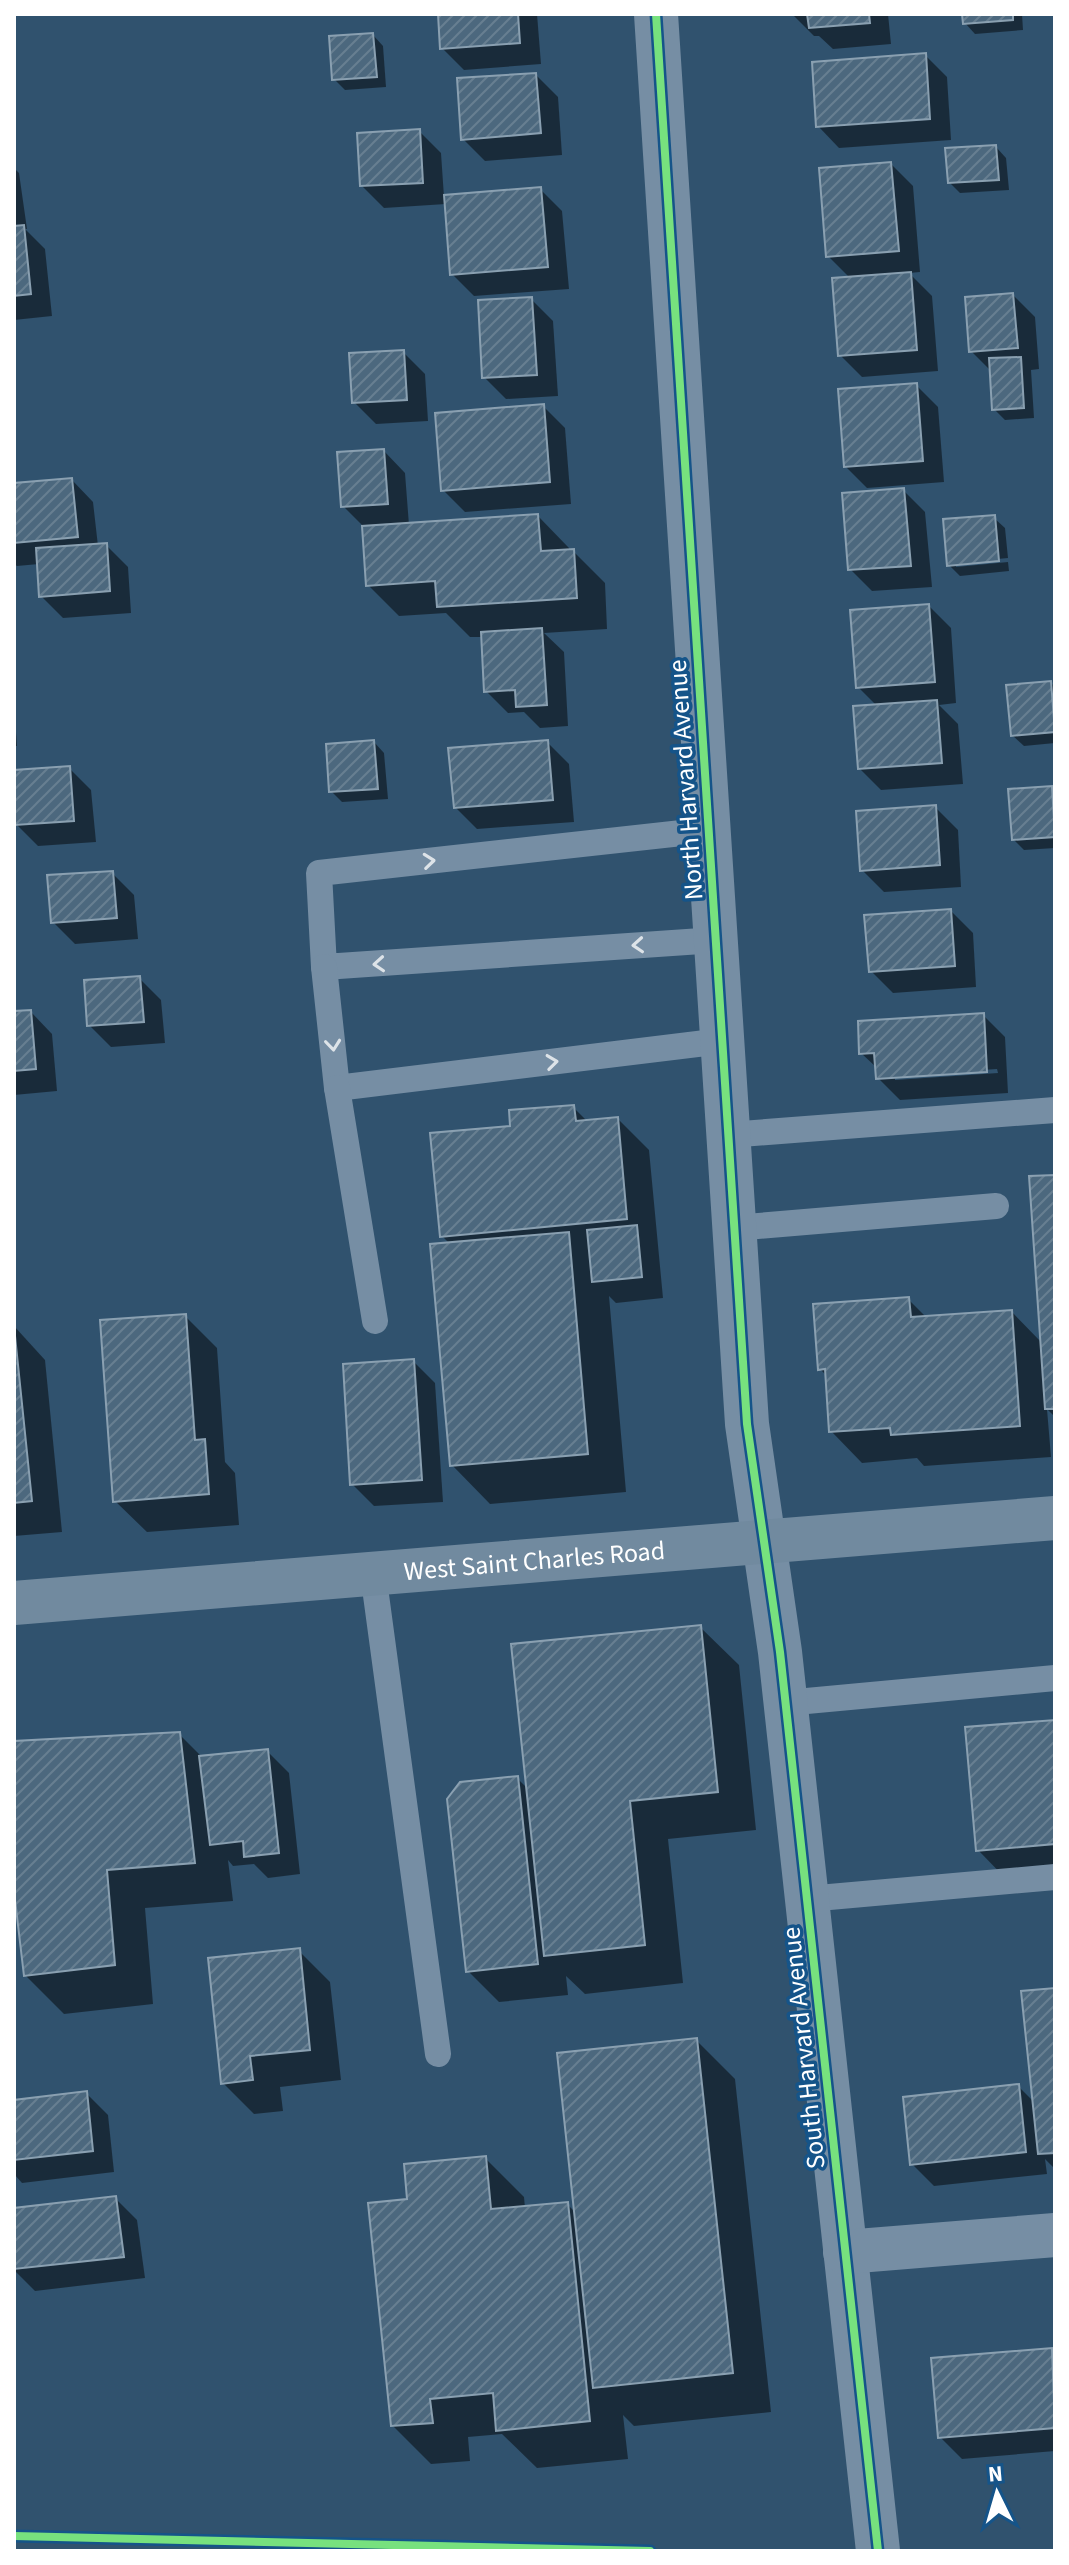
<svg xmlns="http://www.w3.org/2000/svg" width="1069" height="2565" viewBox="0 0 1069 2565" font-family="'Source Sans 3',sans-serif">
	<defs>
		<pattern id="building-hatch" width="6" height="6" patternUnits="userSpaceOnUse" patternTransform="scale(2)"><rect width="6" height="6" fill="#4c687e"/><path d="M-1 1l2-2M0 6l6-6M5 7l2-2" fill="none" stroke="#677f91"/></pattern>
	</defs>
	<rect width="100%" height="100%" fill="#30526e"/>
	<g fill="#0007" fill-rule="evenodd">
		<path d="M440 14H537L541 64 464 70 442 48Z"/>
		<path d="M792 14H888L891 44 833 49 819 36H814Z"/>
		<path d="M964 14H1022L1023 30 975 34 965 23Z"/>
		<path d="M373 35 383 46 386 87 345 90 334 79Z"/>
		<path d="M925 55 947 77 951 140 839 148 818 126Z"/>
		<path d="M536 75 558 97 562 155 485 161 463 139Z"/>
		<path d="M419 131 441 153 444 197 540 189 562 211 569 289 474 296 452 274 446 204 384 208 362 186Z"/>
		<path d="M996 147 1006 158 1009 190 960 193 949 182Z"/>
		<path d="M891 164 913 186 920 272 909 273 932 296 938 371 862 377 840 355 851 279 828 256Z"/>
		<path d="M14 168 19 173 27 229H25L45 249 52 316 14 320Z"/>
		<path d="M1013 295 1035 317 1039 369 1031 370 1034 418 1005 420 994 409 992 372 971 351Z"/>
		<path d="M531 299 553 321 558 396 506 399 484 377Z"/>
		<path d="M403 352 425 374 428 421 376 424 354 402Z"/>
		<path d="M916 385 938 407 944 482 867 488 845 466Z"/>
		<path d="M543 406 565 428 571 504 465 512 443 490Z"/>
		<path d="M384 451 405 473 409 525 538 516 569 548V551H573L605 583 607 629 544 633 564 652 568 726 540 728 524 712 508 713 486 691 483 637H470L446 613 399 616 368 585 364 527 343 506Z"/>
		<path d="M72 480 93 502 98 546 106 545 128 567 131 613 63 618 41 596 39 564 17 566 14 564V485Z"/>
		<path d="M903 490 925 512 932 587 872 591 850 569Z"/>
		<path d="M994 518 1005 528 1008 558 956 563V567L1008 562 1009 571 960 576 949 565Z"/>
		<path d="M929 606 951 628 956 703 939 705 958 724 963 784 881 790 859 768 877 706 858 687Z"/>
		<path d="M1051 683 1055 687V743L1024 746 1013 736Z"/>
		<path d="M14 704 17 746H14Z"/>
		<path d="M374 742 384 753 388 799 342 802 331 791Z"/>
		<path d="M547 742 569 764 574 822 477 829 455 807Z"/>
		<path d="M69 768 91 790 96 842 38 846 16 824 14 772Z"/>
		<path d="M1052 788 1055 791V848L1024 850 1013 839Z"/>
		<path d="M936 808 958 830 961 887 884 892 862 870Z"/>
		<path d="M112 873 134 895 138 939 75 944 53 922Z"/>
		<path d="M951 911 973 933 976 987 893 993 871 971Z"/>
		<path d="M139 978 161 1000 165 1043 111 1047 89 1025Z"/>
		<path d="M31 1012 52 1034 57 1091 14 1095V1013Z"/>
		<path d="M983 1015 1005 1037 1008 1093 900 1100 878 1078 877 1068 861 1053ZM997 1069 998 1073 895 1080V1076Z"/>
		<path d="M573 1107 588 1122 618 1119 649 1150 663 1298 616 1303 609 1296 626 1492 490 1504 452 1465 450 1244 442 1236 512 1128Z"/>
		<path d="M1055 1177V1417L1047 1409 1051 1457 924 1466 917 1458 862 1463 831 1431 827 1376 820 1369 908 1299 927 1318 1012 1312 1042 1343Z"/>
		<path d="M185 1316 217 1348 225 1462 235 1473 239 1525 147 1532 115 1501Z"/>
		<path d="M14 1326 45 1360 62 1532 14 1536Z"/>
		<path d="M413 1361 435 1383 443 1502 374 1506 352 1484Z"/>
		<path d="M700 1627 739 1665 756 1830 668 1839 683 1983 585 1994 566 1976 568 1995 499 2002 468 1971 517 1778 528 1789Z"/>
		<path d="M1055 1722V1878L1009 1882 978 1850Z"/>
		<path d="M179 1734 203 1758 267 1751 289 1773 300 1874 268 1878 254 1864 233 1866 228 1860 233 1901 145 1908 153 2004 64 2014 25 1975 14 1874V1743Z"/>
		<path d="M299 1951 330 1982 341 2080 280 2087 283 2111 254 2114 223 2083Z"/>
		<path d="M1055 1990V2169L1045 2159 1047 2174 934 2186 912 2164 1018 2086 1035 2103Z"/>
		<path d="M696 2040 735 2079 771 2412 634 2426 623 2415 628 2459 537 2468 502 2434 468 2437 470 2461 431 2464 392 2425 409 2200 485 2158 524 2197 525 2208 567 2204 576 2213Z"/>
		<path d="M86 2093 108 2115 114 2172 22 2183 14 2174V2102Z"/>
		<path d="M115 2198 137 2220 145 2278 35 2291 14 2270V2210Z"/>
		<path d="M1052 2350 1055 2353V2451L962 2459 940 2437Z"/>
	</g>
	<g fill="url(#building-hatch)" stroke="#8aa0b1" stroke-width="2">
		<path d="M438 14H518L520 43 440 49Z"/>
		<path d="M807 14H869L870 23 809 28Z"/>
		<path d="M962 14H1013V20L963 24Z"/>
		<path d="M373 33 377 77 332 80 329 36Z"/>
		<path d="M926 53 930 119 816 127 812 62Z"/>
		<path d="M536 73 541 133 461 140 457 78Z"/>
		<path d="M420 129 423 183 360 186 357 133Z"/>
		<path d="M996 145 999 180 948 183 945 148Z"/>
		<path d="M891 162 899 251 826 257 819 168Z"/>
		<path d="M541 187 548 267 450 275 444 195Z"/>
		<path d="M24 225 31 294 14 296V226Z"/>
		<path d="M911 272 917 350 838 356 832 278Z"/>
		<path d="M1013 293 1018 348 969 352 965 297Z"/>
		<path d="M532 297 537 375 482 378 478 300Z"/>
		<path d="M404 350 407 400 352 403 349 353Z"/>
		<path d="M1021 357 1024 408 992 410 989 358Z"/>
		<path d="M917 383 923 461 844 467 838 389Z"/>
		<path d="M544 404 550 482 441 491 435 413Z"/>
		<path d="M384 449 388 504 341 507 337 452Z"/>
		<path d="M72 478 78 537 14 543V483Z"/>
		<path d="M904 488 911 566 848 570 842 493Z"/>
		<path d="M538 514 541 551 574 549 577 598 437 607 435 581 366 586 362 526Z"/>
		<path d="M995 515 999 561 947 566 943 519Z"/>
		<path d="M107 543 110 591 39 597 36 548Z"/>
		<path d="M929 604 935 682 856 688 850 610Z"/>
		<path d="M542 628 547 705 516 707 515 690 484 692 481 632Z"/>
		<path d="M1051 681 1055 732 1011 736 1006 685Z"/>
		<path d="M937 700 942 763 858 769 853 706Z"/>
		<path d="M374 740 378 789 329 792 326 744Z"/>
		<path d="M548 740 553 800 454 808 448 748Z"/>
		<path d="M70 766 74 821 15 825 14 770Z"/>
		<path d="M1052 786 1055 837 1012 840 1008 789Z"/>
		<path d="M936 805 940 865 860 871 856 811Z"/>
		<path d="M113 871 117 918 51 923 47 875Z"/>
		<path d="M951 909 955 966 869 972 864 915Z"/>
		<path d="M140 976 144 1022 87 1026 84 980Z"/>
		<path d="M31 1010 36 1069 14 1071V1011Z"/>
		<path d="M984 1013 987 1072 876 1079 874 1053 859 1054 858 1021Z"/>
		<path d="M574 1105 576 1121 618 1117 627 1219 440 1237 430 1133 510 1126 509 1110Z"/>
		<path d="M1055 1175V1409H1045L1029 1176Z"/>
		<path d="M637 1225 642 1277 592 1282 587 1230Z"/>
		<path d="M569 1232 588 1454 450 1466 430 1244Z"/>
		<path d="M909 1297 911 1317 1012 1310 1020 1426 891 1435 890 1428 829 1432 825 1369 818 1370 813 1304Z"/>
		<path d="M186 1314 195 1440 205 1439 209 1494 113 1502 100 1320Z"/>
		<path d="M14 1326 32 1501 14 1503Z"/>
		<path d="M414 1359 422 1480 350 1485 343 1364Z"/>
		<path d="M701 1625 718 1792 630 1801 645 1945 544 1956 511 1644Z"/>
		<path d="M1055 1720V1844L976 1851 965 1727Z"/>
		<path d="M180 1732 195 1863 107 1870 115 1965 24 1976 14 1891V1741Z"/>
		<path d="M268 1749 279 1853 244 1857 243 1841 210 1845 199 1756Z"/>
		<path d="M518 1776 538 1964 466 1972 447 1799 460 1782Z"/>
		<path d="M300 1948 310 2050 250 2056 253 2080 221 2084 208 1958Z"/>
		<path d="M1055 1988V2153L1038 2154 1021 1991Z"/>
		<path d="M697 2038 733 2373 593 2388 557 2053Z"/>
		<path d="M1019 2084 1026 2152 910 2165 903 2097Z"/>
		<path d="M87 2091 93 2151 14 2160V2100Z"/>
		<path d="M486 2156 491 2209 568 2202 590 2421 496 2431 493 2393 430 2399 433 2423 391 2426 368 2203 407 2199 404 2164Z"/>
		<path d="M116 2196 124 2257 14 2269V2208Z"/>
		<path d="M1052 2348 1055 2428 938 2438 931 2358Z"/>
	</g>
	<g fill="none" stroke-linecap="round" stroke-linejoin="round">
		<g stroke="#768ea4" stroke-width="26">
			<path d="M709 830 319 873 324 967 716 940"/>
			<path d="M324 967 337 1088 722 1041"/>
			<path d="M337 1088 375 1321"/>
			<path d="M728 1135 1055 1110"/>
			<path d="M734 1228 996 1206"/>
			<path d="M373 1573 438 2054"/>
			<path d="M785 1703 1055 1678"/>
			<path d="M807 1899 1055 1877"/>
		</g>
		<g stroke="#768ea4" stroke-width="44">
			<path d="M656 14 747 1424 780 1652 878 2551"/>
			<path d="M845 2252 1055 2235"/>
		</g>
		<path stroke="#718a9f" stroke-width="44" id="s1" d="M14 1603 1055 1518"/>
		<defs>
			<g id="cycleway">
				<path d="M656 14 747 1424 780 1652 878 2551"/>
				<path d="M14 2536 650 2551"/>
			</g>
		</defs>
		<use href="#cycleway" stroke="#155489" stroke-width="13"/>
		<use href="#cycleway" stroke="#77e17e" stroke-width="8"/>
	</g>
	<defs><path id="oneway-chevron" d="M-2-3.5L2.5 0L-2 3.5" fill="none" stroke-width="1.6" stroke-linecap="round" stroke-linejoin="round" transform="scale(2)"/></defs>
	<g stroke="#dde3e8">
		<use href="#oneway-chevron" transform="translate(429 861) rotate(-6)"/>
		<use href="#oneway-chevron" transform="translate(638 945) rotate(176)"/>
		<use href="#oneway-chevron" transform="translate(379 964) rotate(176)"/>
		<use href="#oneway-chevron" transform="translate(333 1045) rotate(84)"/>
		<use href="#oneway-chevron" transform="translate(552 1062) rotate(-7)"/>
	</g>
	<g text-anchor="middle" stroke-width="7" stroke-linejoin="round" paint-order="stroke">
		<g font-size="26" fill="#fff" stroke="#155489">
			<text transform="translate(685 780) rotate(-94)" y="9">North Harvard Avenue</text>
			<text dy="9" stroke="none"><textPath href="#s1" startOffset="522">West Saint Charles Road</textPath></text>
			<text transform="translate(803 2048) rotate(-96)" y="9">South Harvard Avenue</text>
		</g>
	</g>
	<rect width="1069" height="2565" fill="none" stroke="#ffffff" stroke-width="32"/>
	<g transform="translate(997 2493) rotate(355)" stroke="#155489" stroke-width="6" paint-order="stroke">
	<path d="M0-6L14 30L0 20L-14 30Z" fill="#ffffff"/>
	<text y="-12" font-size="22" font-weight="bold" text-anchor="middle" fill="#ffffff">N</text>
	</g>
</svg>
